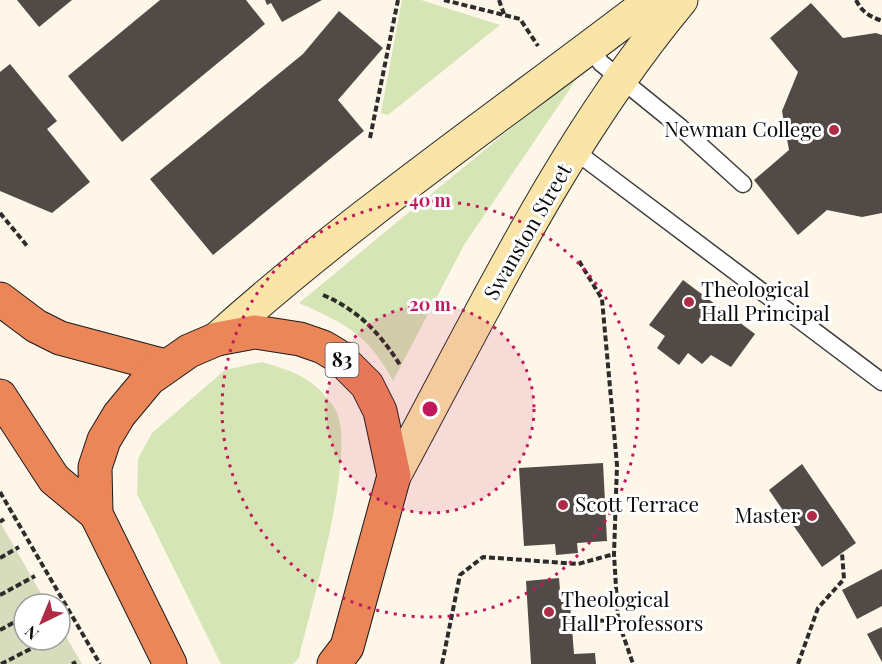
<svg xmlns="http://www.w3.org/2000/svg" width="882" height="664" viewBox="0 0 882 664" font-family="'Playfair Display',serif">
	<rect width="100%" height="100%" fill="#fef6e8"/>
	<g fill="#d5e5b5">
		<path d="M402 0H421L500 25 388 115 381 113Z"/>
		<path d="M584 68 464 245 393 381C368 334 346 324 299 303Z"/>
		<path d="M262 362C294 372 313 377 334 407 360 445 310 609 299 658L293 664H221L137 494 138 459 152 433 225 370Z"/>
	</g>
	<path fill="#d7dcbd" d="M0 522 47 604H24V640H60V626L82 664H0Z"/>
	<g fill="#524a47">
		<path d="M17 0H72L39 27Z"/>
		<path d="M160 0H246L265 24 122 142 68 76Z"/>
		<path d="M265 0H322L282 22 271 3 267 5Z"/>
		<path d="M811 3 843 38 876 33 882 35V213L862 217 827 210 798 235 754 180 789 150 782 111 798 72 770 38Z"/>
		<path d="M339 11 383 48 338 100 364 131 213 255 150 179 303 54Z"/>
		<path d="M10 64 57 121 47 129 90 182 52 213 0 191V72Z"/>
		<path d="M683 280 755 334 731 367 711 355 702 364 688 353 679 365 657 348 665 336 649 325Z"/>
		<path d="M603 463 607 541 577 543 578 553 556 555 555 544 524 546 519 468Z"/>
		<path d="M802 464 856 543 822 567 769 490Z"/>
		<path d="M882 569V606L857 619 842 590Z"/>
		<path d="M559 578 561 602H570L574 654 595 653 596 664H531L526 581Z"/>
		<path d="M882 627V662L867 634Z"/>
	</g>
	<g fill="none" stroke-linecap="round" stroke-linejoin="round">
		<defs>
			<g id="lane">
				<path d="M590 48 601 63 680 127 743 184"/>
				<path d="M575 151 882 382"/>
			</g>
			<g id="secondary">
				<path d="M217 339C354 216 506 112 652 0"/>
				<path d="M394 476C482 314 562 143 681 0"/>
			</g>
			<g id="highway">
				<path d="M0 299 36 326 60 338 165 366"/>
				<path d="M0 396 54 479 96 514"/>
				<path d="M170 664 96 514 95 467 104 440 119 415 149 379 189 351 217 339 255 332 300 339 323 347 338 356 367 385 380 411 394 476 347 647 334 664"/>
			</g>
		</defs>
		<use href="#lane" stroke="#3d3d3d" stroke-width="19"/>
		<use href="#secondary" stroke="#2c2c2c" stroke-width="35"/>
		<use href="#highway" stroke="#1b1b1b" stroke-width="35"/>
		<g stroke="#2c2c2c" stroke-width="4" stroke-dasharray="6 3" stroke-linecap="butt">
			<path d="M444 0 520 19 538 46"/>
			<path d="M499 0 504 14"/>
			<path d="M856 0C862 12 869 16 882 21"/>
			<path d="M370 138 398 0"/>
			<path d="M0 213 28 247"/>
			<path d="M579 261 602 299 617 465 614 554 618 620 633 664"/>
			<path d="M323 295C358 310 380 333 400 365"/>
			<path d="M0 492 100 664"/>
			<path d="M0 522 4 519"/>
			<path d="M0 558 19 547"/>
			<path d="M0 595 35 576"/>
			<path d="M48 604 50 603"/>
			<path d="M572 622 618 620"/>
			<path d="M0 630 24 617"/>
			<path d="M1 664 48 640"/>
			<path d="M72 664 76 662"/>
			<path d="M442 664 460 575 483 557 578 564 614 554"/>
			<path d="M798 664 818 608 844 579 842 553"/>
		</g>
		<use href="#lane" stroke="#fff" stroke-width="16"/>
		<use href="#secondary" stroke="#fae4a7" stroke-width="33"/>
		<use href="#highway" stroke="#eb8659" stroke-width="33"/>
	</g>
	<circle cx="430" cy="409" r="104" fill="#c2185b" fill-opacity=".12"/>
	<g fill="none" stroke="#c2185b" stroke-width="3" stroke-dasharray="3 6">
		<circle cx="430" cy="409" r="104"/>
		<circle cx="430" cy="409" r="208"/>
	</g>
	<g fill="#b02c46" stroke="#fff" stroke-width="2">
		<circle cx="834" cy="130" r="6"/>
		<circle cx="689" cy="302" r="6"/>
		<circle cx="563" cy="505" r="6"/>
		<circle cx="812" cy="516" r="6"/>
		<circle cx="549" cy="612" r="6"/>
	</g>
	<g text-anchor="middle" stroke-width="6" stroke-linejoin="round" paint-order="stroke">
		<rect fill="#fff" stroke="#545454" stroke-width="1.5" x="325.5" y="343" width="33" height="34" rx="4.5"/>
		<g font-size="20" font-weight="bold" fill="#0a0a0a">
			<text x="342" y="367">83</text>
		</g>
		<g font-size="21" fill="#0a0a0a" stroke="#fff" text-anchor="start">
			<text x="822" y="137" text-anchor="end">Newman College</text>
			<text x="701" y="297">Theological<tspan x="701" dy="24">Hall Principal</tspan></text>
			<text x="575" y="512">Scott Terrace</text>
			<text x="800" y="523" text-anchor="end">Master</text>
			<text x="561" y="607">Theological<tspan x="561" dy="24">Hall Professors</tspan></text>
		</g>
		<g font-size="21" fill="#0a0a0a" stroke="#fff">
			<text transform="translate(528 232) rotate(-60)" y="7">Swanston Street</text>
		</g>
	</g>
	<circle cx="430" cy="409" r="9" fill="#c2185b" stroke="#fff" stroke-width="3"/>
	<g font-size="18" text-anchor="middle" font-weight="bold" fill="#c2185b" stroke="#fff" stroke-width="6" stroke-linejoin="round" paint-order="stroke">
		<text x="430" y="207">40 m</text>
		<text x="430" y="311">20 m</text>
	</g>
	<g transform="translate(42 622) rotate(223)"><circle r="28" fill="#ffffff" stroke="#9d9d9d" stroke-width="1.5"/>
	<path d="M0-4.5L10 22L0 15L-10 22Z" fill="#b02c46"/>
	<text y="-9" font-size="16" font-weight="bold" text-anchor="middle" fill="#0a0a0a">N</text>
	</g>
</svg>
